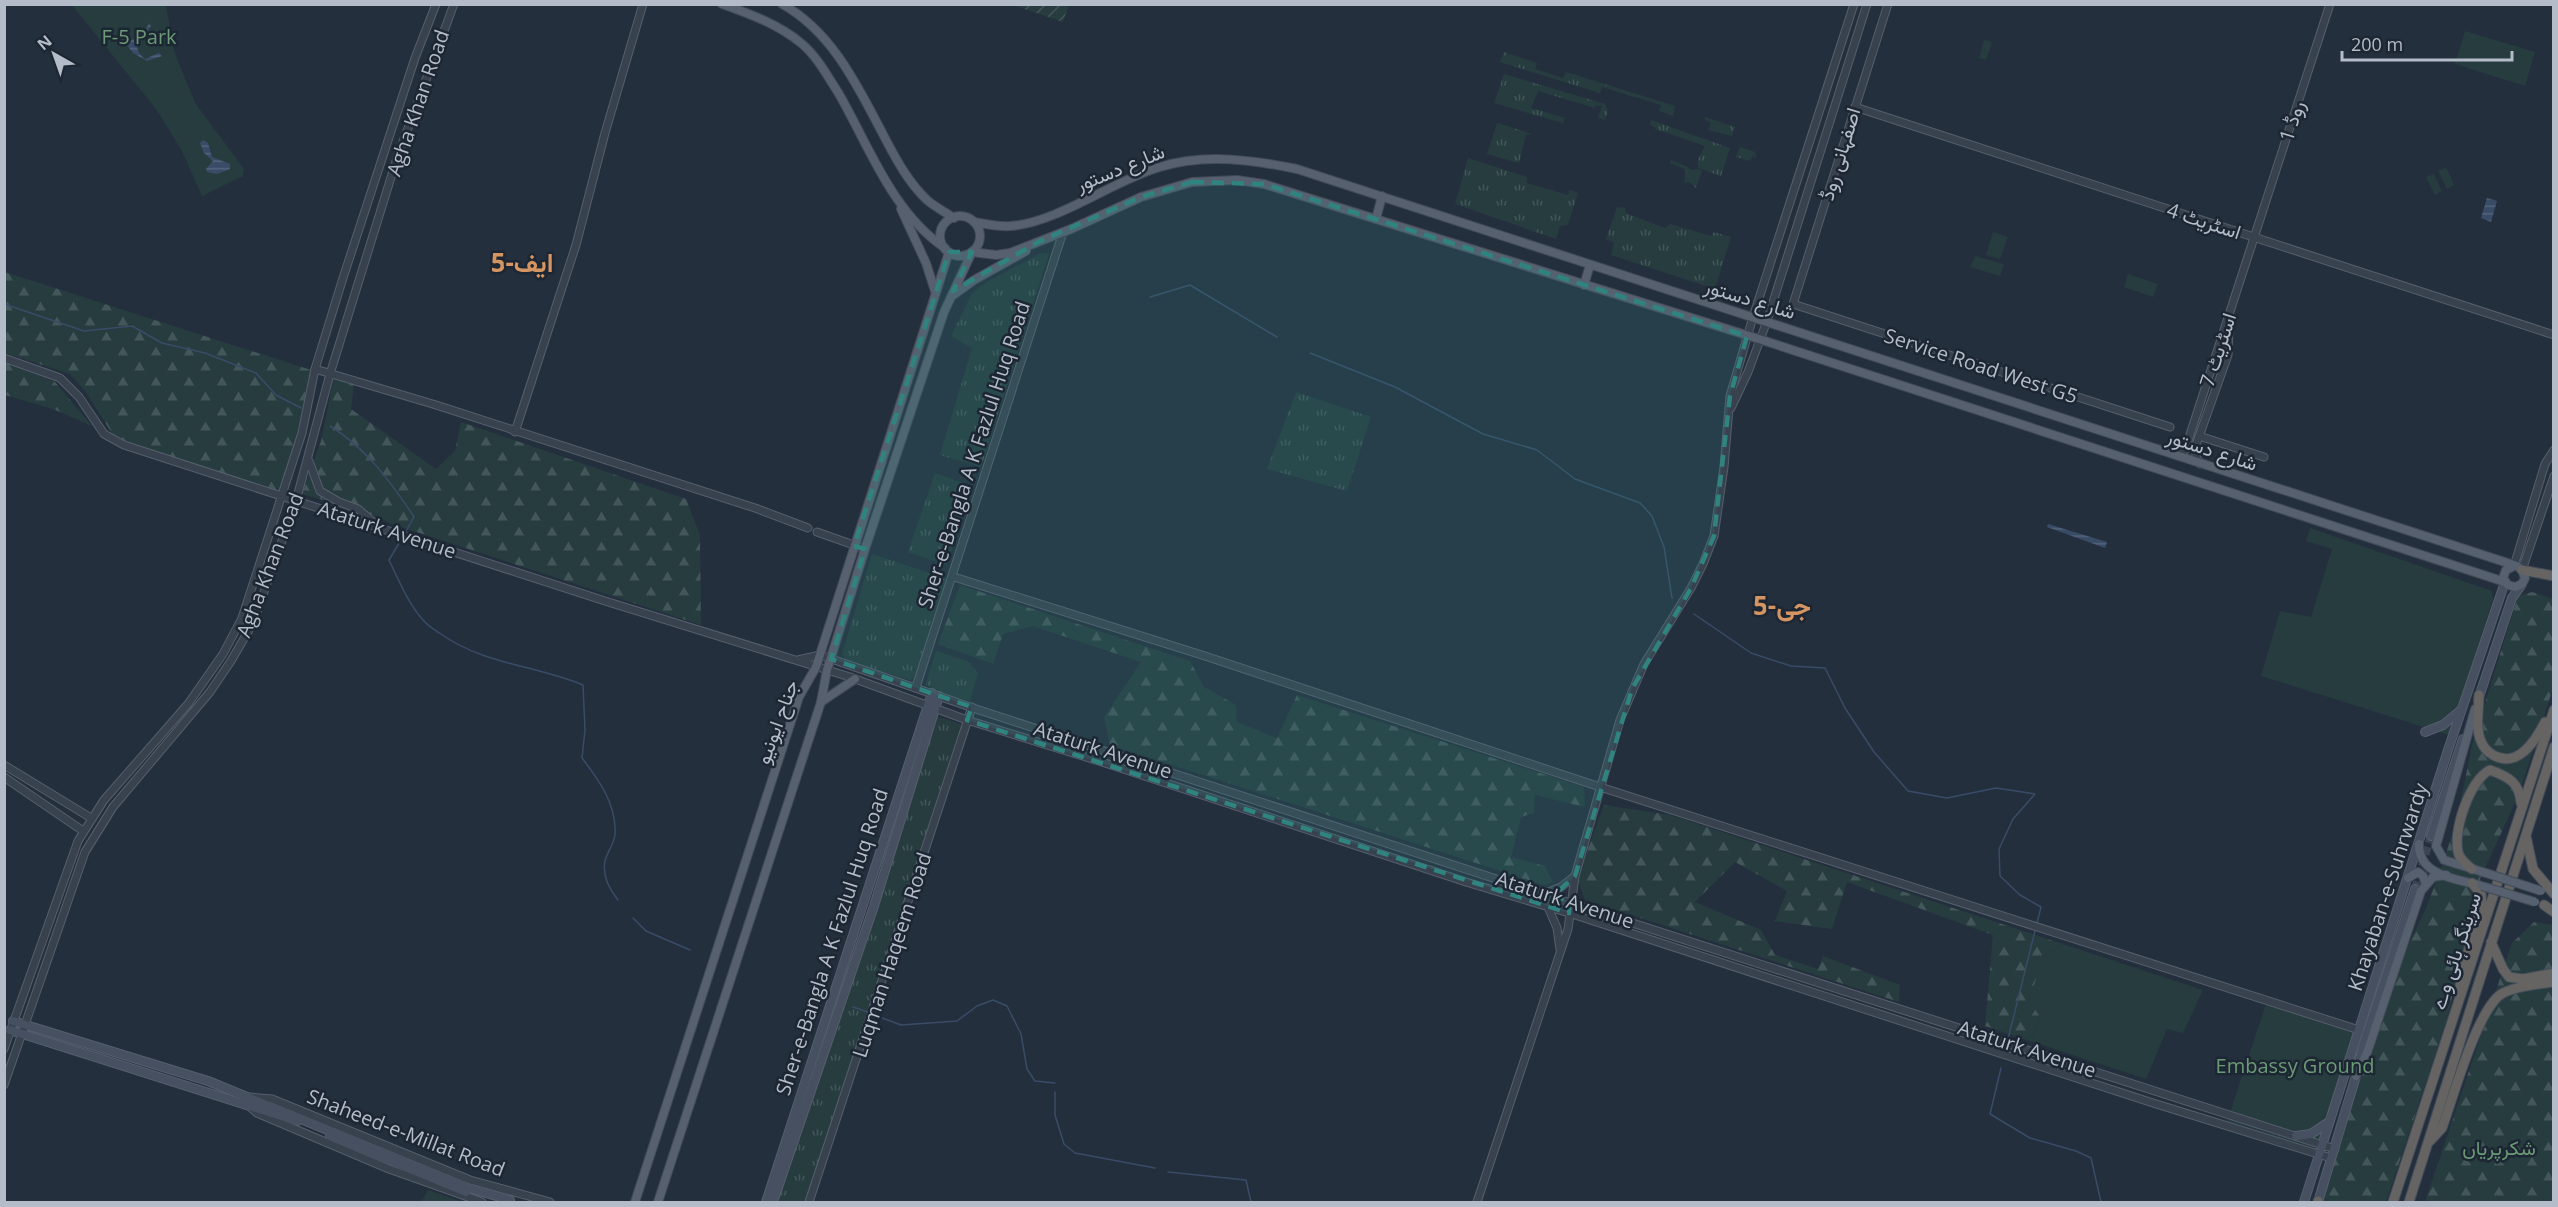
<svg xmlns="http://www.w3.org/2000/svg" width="2558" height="1207" viewBox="0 0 2558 1207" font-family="'Open Sans',Vazirmatn,sans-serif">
	<defs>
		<pattern id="grass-tufts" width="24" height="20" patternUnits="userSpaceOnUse" patternTransform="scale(1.5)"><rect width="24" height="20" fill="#263c3f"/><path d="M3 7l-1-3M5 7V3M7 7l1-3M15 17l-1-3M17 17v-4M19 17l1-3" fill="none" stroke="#435659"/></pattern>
		<pattern id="forest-firs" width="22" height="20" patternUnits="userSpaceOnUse" patternTransform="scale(1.5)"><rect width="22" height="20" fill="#263c3f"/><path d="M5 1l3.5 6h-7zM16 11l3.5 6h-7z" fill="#435659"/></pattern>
		<pattern id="garden-furrows" width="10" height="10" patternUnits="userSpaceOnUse" patternTransform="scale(1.5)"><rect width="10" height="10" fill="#263c3f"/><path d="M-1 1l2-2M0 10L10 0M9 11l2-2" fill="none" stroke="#435659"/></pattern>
		<pattern id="water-rules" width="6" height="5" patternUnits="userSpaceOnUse" patternTransform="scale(1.5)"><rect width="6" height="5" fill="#394c67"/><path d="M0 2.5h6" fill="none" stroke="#53647b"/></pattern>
	</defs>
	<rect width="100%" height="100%" fill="#242f3e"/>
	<g fill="url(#grass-tufts)">
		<path d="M1504 52 1537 63 1535 69 1563 78 1566 72 1675 106 1673 116 1659 111 1661 105 1602 87 1600 93 1500 62Z"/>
		<path d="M1504 74 1605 104 1608 112 1605 120 1598 118 1602 106 1595 105V108L1538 91 1531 108 1565 118 1563 123 1494 103Z"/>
		<path d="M1705 117 1735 127 1732 136 1708 130 1711 123 1705 120Z"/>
		<path d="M1651 120 1730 148 1721 176 1698 168V160L1705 146 1655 129V127L1650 125Z"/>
		<path d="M1497 123 1532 134 1526 135 1519 163 1487 154Z"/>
		<path d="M1740 147 1755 152 1756 158 1752 156 1750 161 1736 157Z"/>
		<path d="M1468 158 1527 177V183L1568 195 1569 190 1578 193 1568 225 1560 226 1556 239 1455 204Z"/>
		<path d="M1671 160 1688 167 1691 170 1697 169 1702 171 1696 188 1689 182 1684 183 1686 172 1683 168 1670 163Z"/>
		<path d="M1617 207 1625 208 1626 213 1665 228 1670 224 1711 236 1714 232 1731 237 1715 289 1611 255 1614 243 1606 239Z"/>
		<path d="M1041 253 1049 254 981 467 940 455 972 348 951 336 972 293 987 282Z"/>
		<path d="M1296 392 1371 417 1347 491 1267 469Z"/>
		<path d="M935 473 974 487 946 565 908 552Z"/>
		<path d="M872 554 945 578 946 581 914 678 910 680 847 661 842 654Z"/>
		<path d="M936 651 969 662 978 673 970 701 935 691 926 684Z"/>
		<path d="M933 715 963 725 805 1202H778Z"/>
	</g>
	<g fill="url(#forest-firs)">
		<path d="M5 272 311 370 295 445 279 493 115 438 85 391 70 374 5 353Z"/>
		<path d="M5 362 55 382 92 426 53 409 5 395Z"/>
		<path d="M334 377 354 383 351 409 436 469 455 451 461 422 686 499 700 535 701 625 389 523 377 516 302 494 321 441Z"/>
		<path d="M960 585 1190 661 1204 687 1236 705 1237 722 1277 738 1297 695 1584 787 1585 807 1535 795 1534 813 1521 817 1511 857 1545 866 1553 882 1544 885 1110 745 1104 717 1141 662 1033 626 1003 634 993 664 938 644Z"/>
		<path d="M2532 592 2553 599V688L2519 794 2480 879 2478 906 2461 957 2448 1016 2386 1202H2320L2355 1094 2408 946 2427 906 2444 860 2458 815 2472 745 2518 596Z"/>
		<path d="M1604 805 1670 815 2063 944 2043 957 2039 1015 2033 1042 1985 1026 1993 935 1847 882 1832 929 1775 921 1787 891 1735 862 1695 902 1761 930 1775 955 1818 969 1823 956 1900 985 1899 1002 1585 900 1577 878Z"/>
		<path d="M2534 922 2553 925V1202H2425L2512 943Z"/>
	</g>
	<g fill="#263c3f">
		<path d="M72 5H166L174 51 195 103 244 169 243 176 202 196 181 149 156 109Z"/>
		<path d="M2465 31 2535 52 2525 86 2455 64Z"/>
		<path d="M1984 40 1992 42 1986 60 1979 58Z"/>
		<path d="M2446 167 2454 185 2447 189 2438 171Z"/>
		<path d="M2434 174 2442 191 2435 195 2426 177Z"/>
		<path d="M1993 232 2008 237 2000 259 1986 255Z"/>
		<path d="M1975 256 2004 264 2000 276 1970 267Z"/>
		<path d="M2128 274 2158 284 2153 297 2124 287Z"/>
		<path d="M2310 528 2492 591 2493 599 2449 735 2261 676 2280 611 2311 617 2332 549 2306 541Z"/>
		<path d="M2063 944 2203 990 2183 1033 2167 1029 2146 1079 2033 1042 2039 1015 2029 1001 2043 957Z"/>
		<path d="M2266 1004 2356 1034 2318 1149 2227 1121Z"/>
		<path d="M428 1190 463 1202H421Z"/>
	</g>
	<path fill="url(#garden-furrows)" d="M1013 5H1069L1063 22Z"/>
	<g fill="url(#water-rules)">
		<path d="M149 23 151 26 137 47 139 53 145 59 159 53 162 56 147 61 133 53 127 45 131 40 142 37Z"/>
		<path d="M203 140 208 143 212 157 230 164V169L217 174 207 172 206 169 213 161 204 153 200 143Z"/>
		<path d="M2487 198 2497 201 2491 222 2481 218Z"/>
		<path d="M2048 524 2107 542 2105 548 2047 527Z"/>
	</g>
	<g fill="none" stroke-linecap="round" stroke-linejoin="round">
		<g stroke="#394c67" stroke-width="1.5">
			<path d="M1150 297 1190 285 1277 337"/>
			<path d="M4 304 84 331 132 326 162 343 205 353 256 373 276 395 301 408"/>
			<path d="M1310 353 1395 387 1483 434 1537 450 1575 479 1640 503 1652 516 1664 547 1672 598"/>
			<path d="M330 426C366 448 391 482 414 517L406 531"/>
			<path d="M401 540 389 560C399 581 408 603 423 620 428 626 435 630 441 634 485 665 535 665 583 685L585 730 582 758C599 780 617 805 615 835 614 844 607 852 605 861 602 875 610 890 618 900"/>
			<path d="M1694 614 1751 653 1791 666 1825 668 1845 708 1874 752 1908 791 1947 798 1996 788 2035 794 2013 819 1999 849 2000 876 2020 895 2041 907 2037 923"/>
			<path d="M633 918 646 931 690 950"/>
			<path d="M853 1007 868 1012"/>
			<path d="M877 1016 901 1025 957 1021 977 1006 993 1000 1007 1006 1021 1034 1027 1069 1035 1081 1055 1083"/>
			<path d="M2008 1039 2035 931"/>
			<path d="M2001 1068 1990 1114 2030 1138 2076 1151 2091 1158 2101 1202"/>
			<path d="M1055 1092V1115L1064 1144 1075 1153 1155 1168"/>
			<path d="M1168 1172 1246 1180 1251 1202"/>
		</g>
		<path stroke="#3a4453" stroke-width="8" stroke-dasharray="8 4" stroke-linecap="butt" d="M2415 889 2431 836"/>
		<defs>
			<g id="tertiary">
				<path d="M1888 4 1793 304 2170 427"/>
				<path d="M1855 107 2554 335"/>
				<path d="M4 358 60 378 79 397 104 434 124 445 605 601 850 677 967 720 1102 762 1466 882 1569 913 2153 1103 2331 1158"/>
				<path d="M315 369 436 405 755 508 808 528"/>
				<path d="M1731 408 1748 372 1767 321 1867 4"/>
				<path d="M515 432 576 245 605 133 643 4"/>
				<path d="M2199 436 2264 457"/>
				<path d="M2175 454 2185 450 2330 4"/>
				<path d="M309 461 320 491 339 502 358 509 379 527"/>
				<path d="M2200 464 2196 456V445L2228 355 2229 326"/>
				<path d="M817 532 865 549"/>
				<path d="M2514 566 2545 464 2554 450"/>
				<path d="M2522 570 2554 476"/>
				<path d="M954 577 1205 656 1600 787 2359 1030"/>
				<path d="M798 660 820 655 976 709 1533 891 2335 1149"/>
				<path d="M916 687 1063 232"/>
				<path d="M4 765 91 818"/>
				<path d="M4 777 83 831"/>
				<path d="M1544 894 1561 887 1575 876"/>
				<path d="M1548 907 1557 928 1560 949"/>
				<path d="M4 1049 78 841 104 800 188 704 223 654 242 618 302 433 315 369 343 278 415 58 436 4"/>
				<path d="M4 1085 85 852 113 807 210 692 231 661 253 623 296 501 330 374 397 158 454 4"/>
				<path d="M249 1097 272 1099 470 1180 550 1202"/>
				<path d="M249 1106 257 1113 389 1169 482 1202"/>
				<path d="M809 1202 972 707"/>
				<path d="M1477 1202 1568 929 1575 876 1620 720 1644 664 1691 588 1703 564 1714 536 1724 467 1730 396 1753 317 1854 4"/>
			</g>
			<g id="secondary">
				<path d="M2478 700 2512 598 2522 584"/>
				<path d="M2425 732 2443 725 2461 710"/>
				<path d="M2431 836 2463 739"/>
				<path d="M13 1021 208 1081 469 1188 510 1200"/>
				<path d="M10 1030 297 1121"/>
				<path d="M330 1136 466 1192"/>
				<path d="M2296 1136 2311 1134 2329 1122"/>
				<path d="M766 1202 932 693"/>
				<path d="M773 1202 874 906 939 696"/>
				<path d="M2304 1202 2448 750 2505 582"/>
				<path d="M2318 1202 2356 1076 2363 1046 2415 889"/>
			</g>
			<g id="primary">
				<path d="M722 4C750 14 778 24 801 43 817 56 828 77 839 94 870 148 892 212 945 248"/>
				<path d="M782 4C834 33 859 89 886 140 897 161 909 183 927 200 935 207 945 212 954 218"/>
				<path d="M901 209 926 263 935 291"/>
				<circle cx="960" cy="236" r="20"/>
				<path d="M1376 219 1382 196"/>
				<path d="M974 222C986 224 998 227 1011 226 1059 222 1112 181 1160 167 1205 153 1253 160 1297 169L2517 566 2522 570 2525 578 2522 584 2515 587 2508 585 2503 578 2506 570 2514 566"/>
				<path d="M972 252 996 255 1010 253 1071 229 1141 197 1192 182 1237 180 1264 184 1759 339 2505 582"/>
				<path d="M1584 285 1590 265"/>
				<path d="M952 296 974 280 1026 251"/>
				<path d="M821 702 855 679"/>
				<path d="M2475 709 2436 846 2444 860 2486 873"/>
				<path d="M2419 844C2418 875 2455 879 2479 885"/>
				<path d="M2408 878 2418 872 2423 876 2426 884"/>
				<path d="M2356 1076 2367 1053 2421 891 2433 877 2446 875"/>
				<path d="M635 1202 799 697 816 667 949 252"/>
				<path d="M658 1202 821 702 827 670 865 549 944 312 972 252"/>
			</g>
			<g id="trunk">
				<path d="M2522 570 2554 576"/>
				<path d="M2479 695C2479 710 2475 728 2481 741 2483 747 2488 752 2493 755 2518 769 2535 741 2545 722"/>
				<path d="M2526 836 2533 869 2554 894"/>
				<path d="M2472 869C2467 865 2462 861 2459 855 2451 834 2470 779 2490 770 2509 777 2519 782 2521 803"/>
				<path d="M2544 905 2554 912"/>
				<path d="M2491 942 2503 969 2509 977 2523 979 2554 973"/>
				<path d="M2460 986 2461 976 2482 903 2481 894 2472 883"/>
				<path d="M2430 1141 2442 1128C2453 1098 2478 1006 2503 993 2517 986 2538 984 2554 982"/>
				<path d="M2318 1201V1202"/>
				<path d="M2393 1202 2554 710"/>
				<path d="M2409 1202 2554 747"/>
			</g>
		</defs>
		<use href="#tertiary" stroke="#565f6c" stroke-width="9"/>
		<use href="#secondary" stroke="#565f6c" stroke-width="10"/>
		<use href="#primary" stroke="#414a57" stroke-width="10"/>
		<use href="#trunk" stroke="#434c59" stroke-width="11"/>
		<use href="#tertiary" stroke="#38414e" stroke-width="7"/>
		<use href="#secondary" stroke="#465061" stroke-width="8"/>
		<use href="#primary" stroke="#56606e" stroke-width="8"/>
		<use href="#trunk" stroke="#656462" stroke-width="9"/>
		<defs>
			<g id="primary-bridge">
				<path d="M2486 873 2541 891"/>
				<path d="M2482 886 2535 902"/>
			</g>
		</defs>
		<use href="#primary-bridge" stroke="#414a57" stroke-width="10" stroke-linecap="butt"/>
		<use href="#primary-bridge" stroke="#56606e" stroke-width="8"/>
	</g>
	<path fill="#308480" fill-opacity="0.2" stroke="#308480" stroke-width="4.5" stroke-dasharray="12 8" stroke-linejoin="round" d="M1192 182 1264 184 1747 336 1730 396 1714 536 1691 588 1632 689 1575 876 1553 896 1570 901 1569 913 967 720 972 707 831 659 865 549 854 546 949 252H972L953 291 1038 242 1141 197Z"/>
	<g text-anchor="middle" stroke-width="5" stroke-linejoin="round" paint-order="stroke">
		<g font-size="20" fill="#6b9a76" stroke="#1d2633">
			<text x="139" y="44">F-5 Park</text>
			<text x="2295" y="1073">Embassy Ground</text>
			<text x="2499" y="1155">شکرپریاں</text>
		</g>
		<g font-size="20" fill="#b4bcc9" stroke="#1d2633">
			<text transform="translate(418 103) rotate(-71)" y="7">Agha Khan Road</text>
			<text transform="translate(2292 121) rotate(-72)" y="7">روڈ 1</text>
			<text transform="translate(1840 154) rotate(-73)" y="7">اصفہانی روڈ</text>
			<text transform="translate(1120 168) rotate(-22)" y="7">شارع دستور</text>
			<text transform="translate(2204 221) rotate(18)" y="7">اسٹریٹ 4</text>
			<text transform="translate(1750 299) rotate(17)" y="7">شارع دستور</text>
			<text transform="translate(2218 350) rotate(-72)" y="7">اسٹریٹ 7</text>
			<text transform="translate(1981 366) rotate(18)" y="7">Service Road West G5</text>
			<text transform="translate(2212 450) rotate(18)" y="7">شارع دستور</text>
			<text transform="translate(974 455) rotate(-72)" y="7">Sher-e-Bangla A K Fazlul Huq Road</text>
			<text transform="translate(387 530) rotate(18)" y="7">Ataturk Avenue</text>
			<text transform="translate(270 565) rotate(-69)" y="7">Agha Khan Road</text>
			<text transform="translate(777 722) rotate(-70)" y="7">جناح ایونیو</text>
			<text transform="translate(1103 750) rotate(18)" y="7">Ataturk Avenue</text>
			<text transform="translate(2388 887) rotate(-72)" y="7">Khayaban-e-Suhrwardy</text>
			<text transform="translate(1565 900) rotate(18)" y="7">Ataturk Avenue</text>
			<text transform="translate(832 942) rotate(-72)" y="7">Sher-e-Bangla A K Fazlul Huq Road</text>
			<text transform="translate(2456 951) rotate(-72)" y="7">سرینگر ہائی وے</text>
			<text transform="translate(892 955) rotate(-72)" y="7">Luqman Haqeem Road</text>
			<text transform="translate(2027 1049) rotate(18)" y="7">Ataturk Avenue</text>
			<text transform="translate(406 1133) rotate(21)" y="7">Shaheed-e-Millat Road</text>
		</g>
		<g font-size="26" font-weight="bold" fill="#d59563" stroke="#1d2633">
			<text x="522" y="272">ایف-5</text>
			<text x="1782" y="615">جی-5</text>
		</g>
	</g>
	<rect width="2558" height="1207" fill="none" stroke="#b4bcc9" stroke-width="12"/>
	<g transform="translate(54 54) rotate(320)" stroke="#1d2633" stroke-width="4.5" paint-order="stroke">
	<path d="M0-4.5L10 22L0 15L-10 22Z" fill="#b4bcc9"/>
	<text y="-9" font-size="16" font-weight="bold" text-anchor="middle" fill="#b4bcc9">N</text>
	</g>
	<path d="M2342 51v9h170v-9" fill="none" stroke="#b4bcc9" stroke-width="3"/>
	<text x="2351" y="51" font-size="18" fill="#b4bcc9" stroke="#1d2633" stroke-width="4.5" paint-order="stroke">200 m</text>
</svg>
